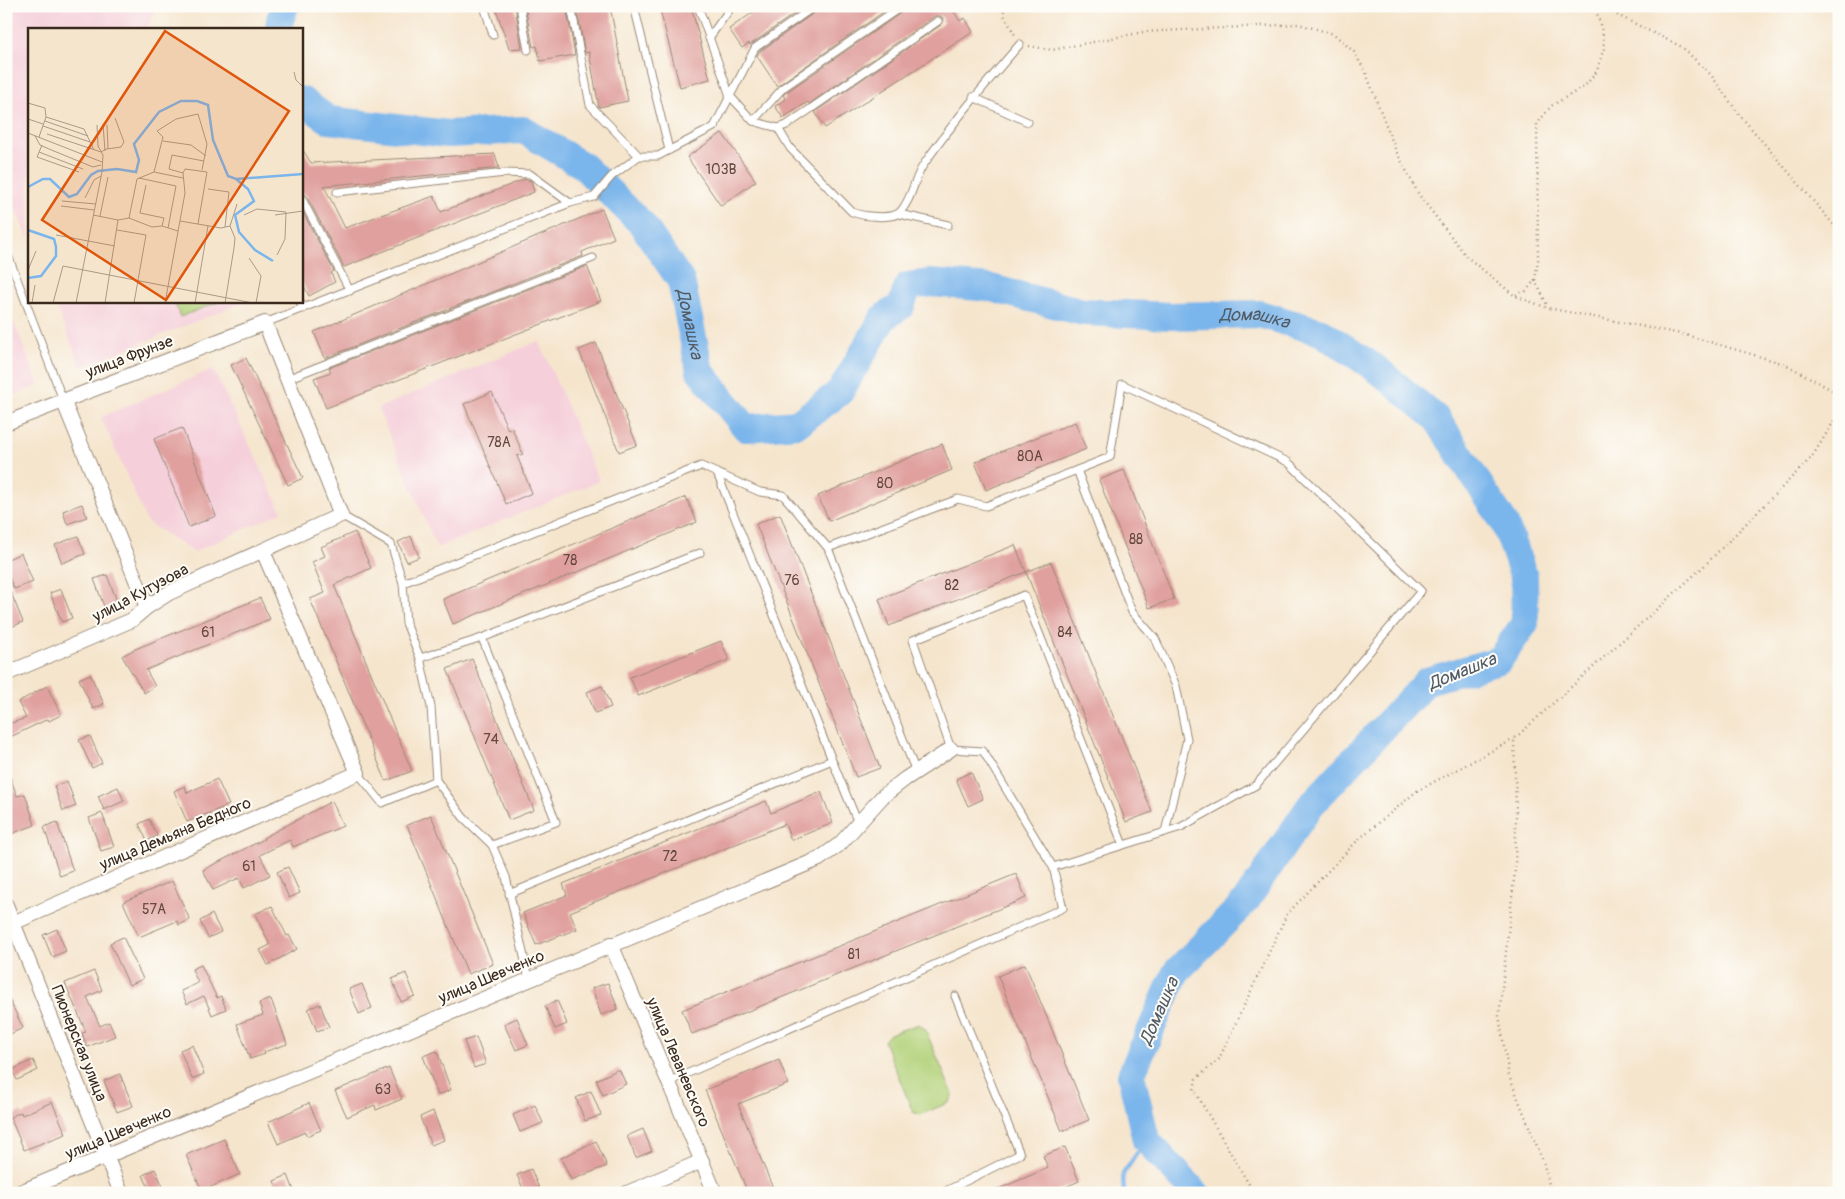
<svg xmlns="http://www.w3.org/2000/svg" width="1845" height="1199" viewBox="0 0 1845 1199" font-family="Pangolin,sans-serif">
	<rect width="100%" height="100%" fill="#fdfcf7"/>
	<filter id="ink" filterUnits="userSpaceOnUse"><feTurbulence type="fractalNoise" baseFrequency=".02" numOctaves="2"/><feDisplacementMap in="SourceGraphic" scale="10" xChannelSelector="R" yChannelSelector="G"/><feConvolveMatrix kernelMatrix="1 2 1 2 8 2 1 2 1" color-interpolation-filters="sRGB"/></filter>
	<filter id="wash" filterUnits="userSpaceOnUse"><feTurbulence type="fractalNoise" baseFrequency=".0096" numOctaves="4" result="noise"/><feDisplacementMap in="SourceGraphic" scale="20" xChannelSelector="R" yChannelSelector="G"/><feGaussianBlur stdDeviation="1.12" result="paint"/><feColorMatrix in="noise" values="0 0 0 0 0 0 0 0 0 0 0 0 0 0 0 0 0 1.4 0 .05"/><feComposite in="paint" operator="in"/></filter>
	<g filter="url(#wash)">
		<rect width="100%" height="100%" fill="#f5e5cd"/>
		<g fill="#f5cfda">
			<path d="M6 6H156L147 29H29V240L6 187Z"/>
			<path d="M54 301H247L81 367Z"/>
			<path d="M6 303 39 385 6 399Z"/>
			<path d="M539 341 599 481 437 548 378 408Z"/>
			<path d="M213 369 282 512 194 552 147 522 101 417Z"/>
		</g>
		<g fill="#b2d279" stroke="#767e4c">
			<path d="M174 301H220L180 317Z"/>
			<path d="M919 1024 925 1029 953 1095 950 1102 920 1115 913 1112 884 1041 890 1034Z"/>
		</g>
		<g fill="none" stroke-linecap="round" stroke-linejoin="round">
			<path stroke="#7ab5eb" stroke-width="4.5" d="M1124 1193 1123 1174 1146 1140"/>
			<g stroke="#7ab5eb" stroke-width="28">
				<path d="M279 29 280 20 285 6"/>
				<path id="s1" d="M301 100 329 120 448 134 523 130 582 165 642 224 681 281 700 371 746 428 797 424 840 392 884 317 901 306 908 286 931 283 991 288 1083 312 1171 316 1259 314 1321 332 1378 370 1436 418 1505 524 1524 577 1525 623 1499 660 1427 681 1310 806 1246 901 1176 972 1131 1075 1146 1140 1196 1193"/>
			</g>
		</g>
		<g id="blocks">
			<g fill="#e0a09e">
				<path d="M495 6H515L522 48 509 49Z"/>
				<path d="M525 6H566L575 55 540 61 537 46 533 47Z"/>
				<path d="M576 6H610L628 101 599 107 589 52 585 53Z"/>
				<path d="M659 6H691L710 79 680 87Z"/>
				<path d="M762 6H805L750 45 749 43 742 48 729 29Z"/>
				<path d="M820 6H892L777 86 757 56 759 52 818 10Z"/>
				<path d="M907 6H950L960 21 965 18 973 32 825 128 815 112 941 25 943 23V18L940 16H935L809 104 808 102 783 118 775 106 786 99 783 95 788 91 905 10Z"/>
				<path d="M722 133 756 181 721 206 687 157Z"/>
				<path d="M301 147 311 163 495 154 499 168 324 186 345 228 434 196 441 212 525 179 531 181 534 192 344 267 306 195 301 192Z"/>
				<path d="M301 209 334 271 331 273 335 282 309 296 301 280Z"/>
				<path d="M602 209 614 238 582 252 583 256 325 358 314 332Z"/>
				<path d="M587 266 601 301 326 408 314 378 331 372 329 368Z"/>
				<path d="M596 343 637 445 619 452 579 350Z"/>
				<path d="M246 358 303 478 288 485 231 365Z"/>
				<path d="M492 392 508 430 512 428 523 454 517 456 532 493 506 504 464 404Z"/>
				<path d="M1075 422 1086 449 986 490 975 462Z"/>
				<path d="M182 428 216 516 189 527 154 439Z"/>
				<path d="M942 444 952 470 829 521 818 496Z"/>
				<path d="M1124 470 1174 599 1149 608 1099 480Z"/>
				<path d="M686 497 697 522 453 624 443 599Z"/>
				<path d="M82 504 87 517 67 524 63 511Z"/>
				<path d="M780 514 880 768 856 777 756 524Z"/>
				<path d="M355 532 371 568 334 585 412 771 386 781 310 599 325 593 312 562 325 556 321 547Z"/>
				<path d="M78 536 85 554 62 563 55 545Z"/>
				<path d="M411 536 419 557 407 562 398 542Z"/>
				<path d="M1015 545 1026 572 889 626 879 599Z"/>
				<path d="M21 553 33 582 14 589 6 570V560Z"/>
				<path d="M1051 562 1152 812 1126 822 1026 572Z"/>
				<path d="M107 575 118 604 105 609 94 579Z"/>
				<path d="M7 583 23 622 11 627 6 616Z"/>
				<path d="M61 589 72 618 62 622 50 593Z"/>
				<path d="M260 598 270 619 146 670 155 686 144 693 122 656 133 650Z"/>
				<path d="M721 641 729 660 638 696 630 677Z"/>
				<path d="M472 659 534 810 509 820 447 669Z"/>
				<path d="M90 674 104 704 93 709 79 679Z"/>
				<path d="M47 686 61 715 49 721 48 719 6 739V725L26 718 18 702Z"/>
				<path d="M602 686 611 707 595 713 587 692Z"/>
				<path d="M90 736 102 763 92 768 79 740Z"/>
				<path d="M8 771 17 796 25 794 35 825 6 836V772Z"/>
				<path d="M971 772 983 799 968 806 956 779Z"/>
				<path d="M217 779 229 805 187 822 174 791 185 786 187 793Z"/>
				<path d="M67 781 76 806 63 811 54 786Z"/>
				<path d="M118 787 124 801 104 810 98 796Z"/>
				<path d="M821 792 833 823 791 840 785 824 570 912 577 929 536 945 523 913 567 895 563 884 766 801 771 813Z"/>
				<path d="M332 801 343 826 293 847 290 840 260 855 270 875 244 888 239 878 213 890 203 870 264 839 263 838Z"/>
				<path d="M102 813 114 847 101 851 89 818Z"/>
				<path d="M431 815 493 964 468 974 407 825Z"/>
				<path d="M149 819 157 836 147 841 139 824Z"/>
				<path d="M57 822 73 871 60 876 44 827Z"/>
				<path d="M288 867 300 893 289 898 277 872Z"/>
				<path d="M1016 874 1026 898 692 1034 682 1010Z"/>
				<path d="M172 881 190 920 179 925 177 921 139 937 123 902Z"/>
				<path d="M272 906 287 936 289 935 297 949 268 965 260 950 270 945 255 914Z"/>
				<path d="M212 914 221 932 208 938 200 921Z"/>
				<path d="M57 929 66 951 52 957 43 935Z"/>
				<path d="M123 937 143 979 129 985 110 943Z"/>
				<path d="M1025 964 1089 1120 1062 1131 998 976Z"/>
				<path d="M201 965 217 998 221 996 226 1009 212 1015 204 996 187 1004 181 991 198 983 192 969Z"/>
				<path d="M94 971 102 990 87 997 100 1026 109 1022 115 1036 87 1047 82 1033 86 1032 65 983Z"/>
				<path d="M406 973 415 996 401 1002 392 979Z"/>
				<path d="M608 983 618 1009 601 1015 592 988Z"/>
				<path d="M362 984 372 1008 359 1014 349 989Z"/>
				<path d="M6 993 23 1028 6 1036Z"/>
				<path d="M271 999 287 1044 264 1052 265 1054 250 1059 237 1024 263 1015 259 1003Z"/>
				<path d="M557 1000 567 1024 555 1029 545 1006Z"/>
				<path d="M320 1004 329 1027 317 1031 308 1009Z"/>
				<path d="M517 1018 528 1045 516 1050 504 1024Z"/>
				<path d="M476 1037 486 1064 474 1068 464 1041Z"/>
				<path d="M192 1045 204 1074 192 1079 180 1050Z"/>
				<path d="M437 1051 451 1090 438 1095 423 1056Z"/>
				<path d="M33 1060 38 1070 17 1080 12 1070Z"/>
				<path d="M779 1060 788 1084 738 1104 775 1193H748L705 1090Z"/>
				<path d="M389 1068 402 1099 376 1110 375 1105 347 1117 335 1091Z"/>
				<path d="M619 1069 626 1084 603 1095 596 1080Z"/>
				<path d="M120 1074 133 1106 117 1112 104 1081Z"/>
				<path d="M591 1091 601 1115 585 1121 576 1098Z"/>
				<path d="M52 1102 66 1134 24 1150 10 1117 21 1112 22 1115Z"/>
				<path d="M309 1103 321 1130 307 1136 305 1132 278 1144 268 1122Z"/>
				<path d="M535 1105 543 1123 520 1132 513 1115Z"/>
				<path d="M433 1111 444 1140 431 1145 420 1117Z"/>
				<path d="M643 1129 652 1151 636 1158 627 1136Z"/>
				<path d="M224 1139 240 1174 202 1191 186 1155Z"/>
				<path d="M596 1141 607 1166 571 1180 561 1158Z"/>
				<path d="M1065 1147 1079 1181 1052 1193H989L1048 1168 1043 1156Z"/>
				<path d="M155 1169 166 1193H151L143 1175Z"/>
				<path d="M531 1169 541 1193H525L517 1175Z"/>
				<path d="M288 1175 295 1193H279L274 1181Z"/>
			</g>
		</g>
	</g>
	<g filter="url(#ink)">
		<use href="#blocks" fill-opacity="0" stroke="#988876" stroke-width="1"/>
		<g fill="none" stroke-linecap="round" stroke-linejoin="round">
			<defs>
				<g id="service">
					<path d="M484 6 493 35"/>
					<path d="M520 6 528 50"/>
					<path d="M571 6 590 105 639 156"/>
					<path d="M634 6 669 150"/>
					<path d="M698 6 730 96 753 121 778 128 787 125 938 21"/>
					<path d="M709 38 732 6"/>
					<path d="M973 97 1028 122"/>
					<path d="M753 121 784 87 902 6"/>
					<path d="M778 128 790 148 852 212C861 216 892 220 900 212 912 200 914 178 924 164 953 122 986 83 1020 44"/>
					<path d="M337 192 505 173 530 174 570 203"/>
					<path d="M301 197 350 291"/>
					<path d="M899 214 948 225"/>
					<path d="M6 250 63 400"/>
					<path d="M300 301 303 309"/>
					<path d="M265 323 570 203 594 197 612 176 639 156H658L714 127 755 48 815 6"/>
					<path d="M287 379 593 258"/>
					<path d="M1077 470 1132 612 1155 638 1176 686 1187 739 1165 832"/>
					<path d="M341 515 391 544 403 583 701 466 760 492 783 495 828 548"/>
					<path d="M403 583 406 623 420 658 431 707 436 780 463 817 492 845 506 877 529 979"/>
					<path d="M420 658 482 638"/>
					<path d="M832 760 858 823"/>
					<path d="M916 772 828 548 958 499 986 506 1110 457 1122 384 1288 462 1421 591 1256 785 1181 827 1053 867"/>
					<path d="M358 773 382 803 436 780"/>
					<path d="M492 845 556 822 482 638 700 553"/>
					<path d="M509 894 832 760 717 473"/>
					<path d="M668 1082 1063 908 1053 867 983 751 951 749 913 640 1024 595 1123 845"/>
					<path d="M942 1193 1020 1154 955 996"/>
				</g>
				<g id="minor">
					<path d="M63 400 147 607"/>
					<path d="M6 423 265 323 341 515 169 593 147 607 132 620 6 674"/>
					<path d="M6 905 121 1193"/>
					<path d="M6 926 358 773 263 551"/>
					<path d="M611 944 715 1193"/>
					<path d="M18 1193 819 859 840 844 882 797 905 779 951 749"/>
					<path d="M627 1193 702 1161"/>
				</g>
			</defs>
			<use href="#service" stroke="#988876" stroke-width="9"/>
			<use href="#minor" stroke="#988876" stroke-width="16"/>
			<g stroke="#988876" stroke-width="2.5" stroke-dasharray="1 4" stroke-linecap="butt">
				<path d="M1003 6 1004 15 1015 35"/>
				<path d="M1599 6 1682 47 1711 75 1738 113 1839 231"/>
				<path d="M1029 46 1052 50 1143 32 1299 24 1334 34 1354 52 1366 73 1396 151 1419 195 1467 257 1515 296 1548 308 1686 335 1785 364 1839 394"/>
				<path d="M1535 280 1538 260 1537 124 1551 106 1585 86 1597 71 1604 48 1603 35 1595 6"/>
				<path d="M1516 295 1526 291 1535 280 1548 307"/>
				<path d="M1254 1193 1194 1090 1196 1079 1219 1059 1287 914 1359 839 1417 791 1514 739"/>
				<path d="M1551 1193 1544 1164 1509 1076 1499 1016 1515 870 1516 812 1514 739 1703 567 1812 457 1839 413"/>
			</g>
			<use href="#service" stroke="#fff" stroke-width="7"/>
			<use href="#minor" stroke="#fff" stroke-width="14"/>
		</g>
	</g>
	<g text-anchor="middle" stroke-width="4" stroke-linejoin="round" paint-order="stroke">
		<g font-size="14" fill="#64483e">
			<text x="721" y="174">103В</text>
			<text x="499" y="447">78А</text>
			<text x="1030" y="461">80А</text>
			<text x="885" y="488">80</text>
			<text x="1136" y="544">88</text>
			<text x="570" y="565">78</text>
			<text x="792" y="585">76</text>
			<text x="952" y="590">82</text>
			<text x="208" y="637">61</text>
			<text x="1065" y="637">84</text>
			<text x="491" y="744">74</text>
			<text x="670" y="861">72</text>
			<text x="249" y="871">61</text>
			<text x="154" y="914">57А</text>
			<text x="854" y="959">81</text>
			<text x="383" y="1094">63</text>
		</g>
		<g font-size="16" fill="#3b2a1e" stroke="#fdfcf7">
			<text transform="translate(129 356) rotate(-21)" y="6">улица Фрунзе</text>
			<text transform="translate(140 592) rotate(-28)" y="6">улица Кутузова</text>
			<text transform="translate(175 833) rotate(-23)" y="6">улица Демьяна Бедного</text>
			<text transform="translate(491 976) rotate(-23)" y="6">улица Шевченко</text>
			<text transform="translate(80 1043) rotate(68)" y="6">Пионерская улица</text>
			<text transform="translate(679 1062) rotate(67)" y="6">улица Леваневского</text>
			<text transform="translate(118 1132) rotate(-23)" y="6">улица Шевченко</text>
		</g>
		<g font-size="18" font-style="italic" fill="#515b66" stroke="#fdfcf7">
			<text dy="6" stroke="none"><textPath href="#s1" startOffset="1200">Домашка</textPath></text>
			<text dy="6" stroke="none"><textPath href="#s1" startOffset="495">Домашка</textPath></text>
			<text transform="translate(1462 671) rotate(-22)" y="6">Домашка</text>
			<text transform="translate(1159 1011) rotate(-66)" y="6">Домашка</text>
		</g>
	</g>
	<g transform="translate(28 28)">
		<rect width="275" height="275" fill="#f5e5cd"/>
		<path fill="none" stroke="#7ab5eb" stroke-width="2.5" d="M208 151 220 161 226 173 207 187 211 204 227 222 245 233M0 159 15 151H22L41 169 49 166 63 147 70 143 89 141 108 144 111 132 106 116 131 84 153 73H169L180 77 185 112 200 148 208 151 275 146M0 202 26 211 28 219V228L13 248 0 250"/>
		<path fill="none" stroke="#ab9a87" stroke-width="1" d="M266 44 268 52 275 59M0 75 17 80 18 89 11 109M18 89 56 101 66 122M0 91 15 96M17 93 60 108M75 96 77 123M15 98 62 114M0 105 74 134M19 106 73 124 80 120 79 97M7 108 12 117 21 121 65 139 73 137M135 113 163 117 178 128M14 117 9 129 51 144M79 121 93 119 96 114 87 90M11 124 55 141M111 150 148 158 140 200M155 150 126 144 135 109 129 103 148 91 170 86 179 116 174 142M118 157 112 185 136 190 134 198M180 161 201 164 197 199M57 170 66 152 73 148M34 173 68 176M33 178 66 182M65 187 90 192 101 190 109 151 126 144M216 187 229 181 258 184M247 187 275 183M72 188 80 149M101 190 124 199 134 198 150 203M152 193 193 200 202 198 207 210 206 220 197 275M170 196 179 144 157 141 155 145 141 141 144 127 176 133M202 198 209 176M89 202 118 207M28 207 87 218M249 227 257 211 258 184M221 230 233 248 228 275M0 242 8 223M4 275 7 257M25 275 35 238 225 275M48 275 74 144 75 127 70 118 69 97M77 275 90 192M106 275 118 207M137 275 157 165 155 145M167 275 180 198"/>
		<path fill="#df570d" fill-opacity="0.15" stroke="#df570d" stroke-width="2.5" d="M137 3 261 83 138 272 14 192Z"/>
		<rect width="275" height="275" fill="none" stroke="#3b2a1e" stroke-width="2.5"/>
	</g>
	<rect width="1845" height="1199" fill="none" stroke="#fdfcf7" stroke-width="25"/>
</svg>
